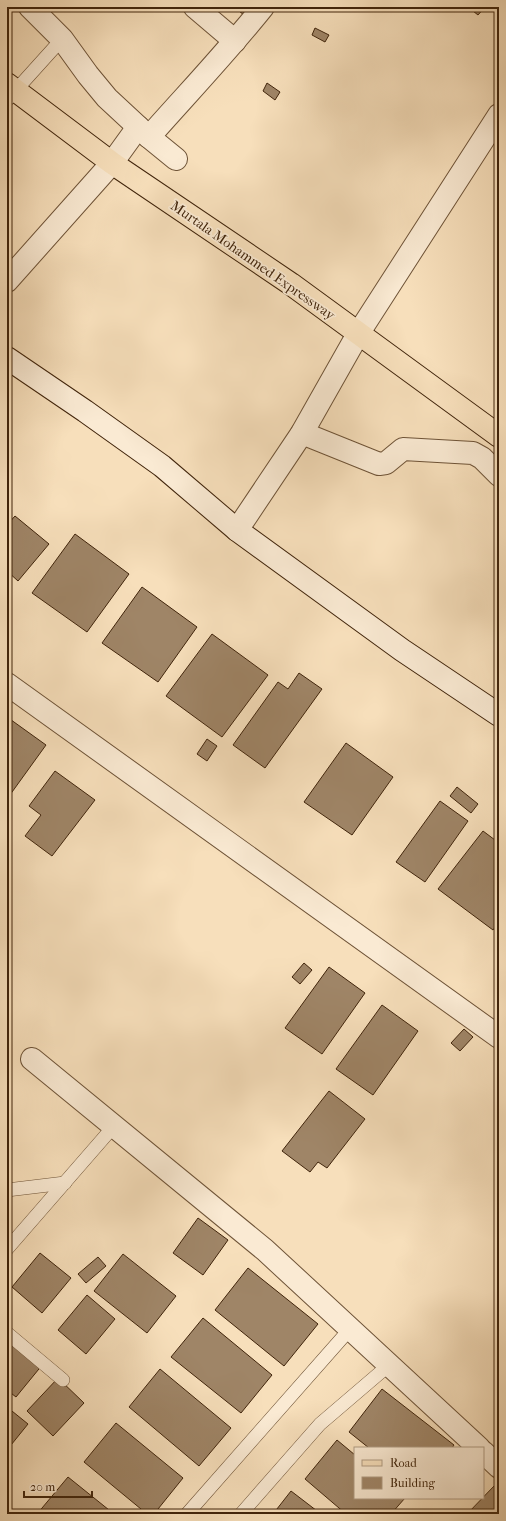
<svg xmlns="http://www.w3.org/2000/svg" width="506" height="1521" viewBox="0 0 506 1521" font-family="'IM FELL French Canon',serif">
	<rect width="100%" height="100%" fill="#f7dfbb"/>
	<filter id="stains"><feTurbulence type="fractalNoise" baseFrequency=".005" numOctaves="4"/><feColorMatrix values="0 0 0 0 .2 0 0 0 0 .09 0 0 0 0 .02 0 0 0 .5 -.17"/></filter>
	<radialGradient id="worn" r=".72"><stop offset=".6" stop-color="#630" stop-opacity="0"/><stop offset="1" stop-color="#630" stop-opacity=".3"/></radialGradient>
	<g fill="#9f8567" stroke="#40240b">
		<path d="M234 7H252L244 15Z"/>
		<path d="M468 7H485L478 15Z"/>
		<path d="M315 28 329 35 325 42 312 35Z"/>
		<path d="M267 83 280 92 275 100 263 91Z"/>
		<path d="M15 516 49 544 18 581 7 571V525Z"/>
		<path d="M75 534 129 574 87 632 32 593Z"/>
		<path d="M142 587 197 627 158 682 102 643Z"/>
		<path d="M212 634 268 675 222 737 166 696Z"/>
		<path d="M299 673 322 689 265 768 233 745 278 682 288 689Z"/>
		<path d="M7 717 46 745 7 799Z"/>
		<path d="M207 739 217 746 207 761 197 754Z"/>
		<path d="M346 743 393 777 352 835 304 802Z"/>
		<path d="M55 771 95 800 52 856 25 836 41 815 29 806Z"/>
		<path d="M457 787 478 804 471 813 450 796Z"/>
		<path d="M440 801 468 821 425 882 396 862Z"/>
		<path d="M483 831 499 843V922L493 930 438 889Z"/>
		<path d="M304 963 312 970 300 984 292 977Z"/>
		<path d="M329 967 365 993 322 1054 285 1028Z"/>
		<path d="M382 1005 418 1031 373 1095 336 1069Z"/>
		<path d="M464 1029 473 1037 460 1051 451 1043Z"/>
		<path d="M329 1091 365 1119 327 1168 318 1162 310 1172 282 1151Z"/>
		<path d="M198 1218 228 1240 203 1275 173 1253Z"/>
		<path d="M40 1253 71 1278 42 1313 12 1287Z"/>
		<path d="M123 1254 176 1296 147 1333 94 1291Z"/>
		<path d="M98 1257 106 1266 86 1283 78 1274Z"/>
		<path d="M248 1268 318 1324 284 1366 215 1310Z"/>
		<path d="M87 1295 115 1319 86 1354 58 1330Z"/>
		<path d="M203 1318 272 1375 241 1413 171 1357Z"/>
		<path d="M7 1335 43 1364 16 1397 7 1390Z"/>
		<path d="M160 1369 231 1428 199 1466 129 1407Z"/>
		<path d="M58 1378 84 1403 53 1436 27 1411Z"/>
		<path d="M382 1389 454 1445 452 1448H369L349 1432Z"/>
		<path d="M7 1407 28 1424 7 1450Z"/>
		<path d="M116 1423 183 1478 154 1514H147L84 1462Z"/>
		<path d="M337 1440 355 1455V1498H405L391 1514H346L305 1479Z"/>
		<path d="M68 1477 114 1514H37Z"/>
		<path d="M495 1485 499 1490V1514H467Z"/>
		<path d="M291 1491 321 1514H273Z"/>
	</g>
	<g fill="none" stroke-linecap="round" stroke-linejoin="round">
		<defs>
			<g id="service">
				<path d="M7 100 62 39"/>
				<path d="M7 1190 65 1183"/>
				<path d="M7 1249 114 1126"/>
				<path d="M7 1333 63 1380"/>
				<path d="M187 1514 350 1329"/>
				<path d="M241 1514 320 1424 389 1365"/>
			</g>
			<g id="minor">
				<path d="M30 7 62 39 88 75 107 98 149 137 176 159"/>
				<path d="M195 7 235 41"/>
				<path d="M149 137C187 94 227 52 263 7"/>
				<path d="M7 281 112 163 138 127"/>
				<path d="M302 433 379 464 386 463 403 449 473 453 482 458 499 475"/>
				<path d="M237 530 302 433 358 334 499 115"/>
				<path d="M7 684 499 1037"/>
				<path d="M32 1059 265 1250 479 1448"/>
				<path d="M483 1452 499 1467"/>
			</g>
			<path id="secondary" d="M7 358 85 411 162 466 237 530 402 650 499 715"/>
			<path id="primary" d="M7 84 112 163 291 284 499 436"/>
		</defs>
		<use href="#service" stroke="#6e5337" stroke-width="14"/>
		<use href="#minor" stroke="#6e5337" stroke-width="24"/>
		<use href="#secondary" stroke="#40240b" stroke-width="24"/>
		<use href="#primary" stroke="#40240b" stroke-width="24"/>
		<use href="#service" stroke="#faead3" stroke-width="13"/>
		<use href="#minor" stroke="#faead3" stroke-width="22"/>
		<use href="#secondary" stroke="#faead3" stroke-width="22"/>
		<use href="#primary" stroke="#f7dfbb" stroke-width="22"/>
	</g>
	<g text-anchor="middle" stroke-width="3.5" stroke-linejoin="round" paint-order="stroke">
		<g font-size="14" fill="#40240b" stroke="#faead3">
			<text transform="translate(253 260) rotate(35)" y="5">Murtala Mohammed Expressway</text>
		</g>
	</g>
	<rect width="506" height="1521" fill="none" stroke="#f7dfbb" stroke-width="24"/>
	<rect x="8" y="8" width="490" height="1505" fill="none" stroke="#40240b" stroke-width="2"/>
	<rect x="12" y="12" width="482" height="1497" fill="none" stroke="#40240b"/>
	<rect x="354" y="1447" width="130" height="52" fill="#faead3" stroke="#b09b83"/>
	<rect x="362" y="1460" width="20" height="6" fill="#f7dfbb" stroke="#b09b83"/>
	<text x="390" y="1467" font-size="12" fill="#40240b">Road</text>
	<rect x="362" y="1477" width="20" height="12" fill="#9f8567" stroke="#b09b83"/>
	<text x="390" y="1487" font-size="12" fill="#40240b">Building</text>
	<path d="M24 1491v6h68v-6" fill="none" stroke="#40240b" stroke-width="2"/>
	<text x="30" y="1491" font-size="12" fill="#40240b" stroke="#faead3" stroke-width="3" paint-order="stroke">20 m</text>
	<rect width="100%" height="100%" filter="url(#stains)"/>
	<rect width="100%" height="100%" fill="url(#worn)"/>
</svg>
